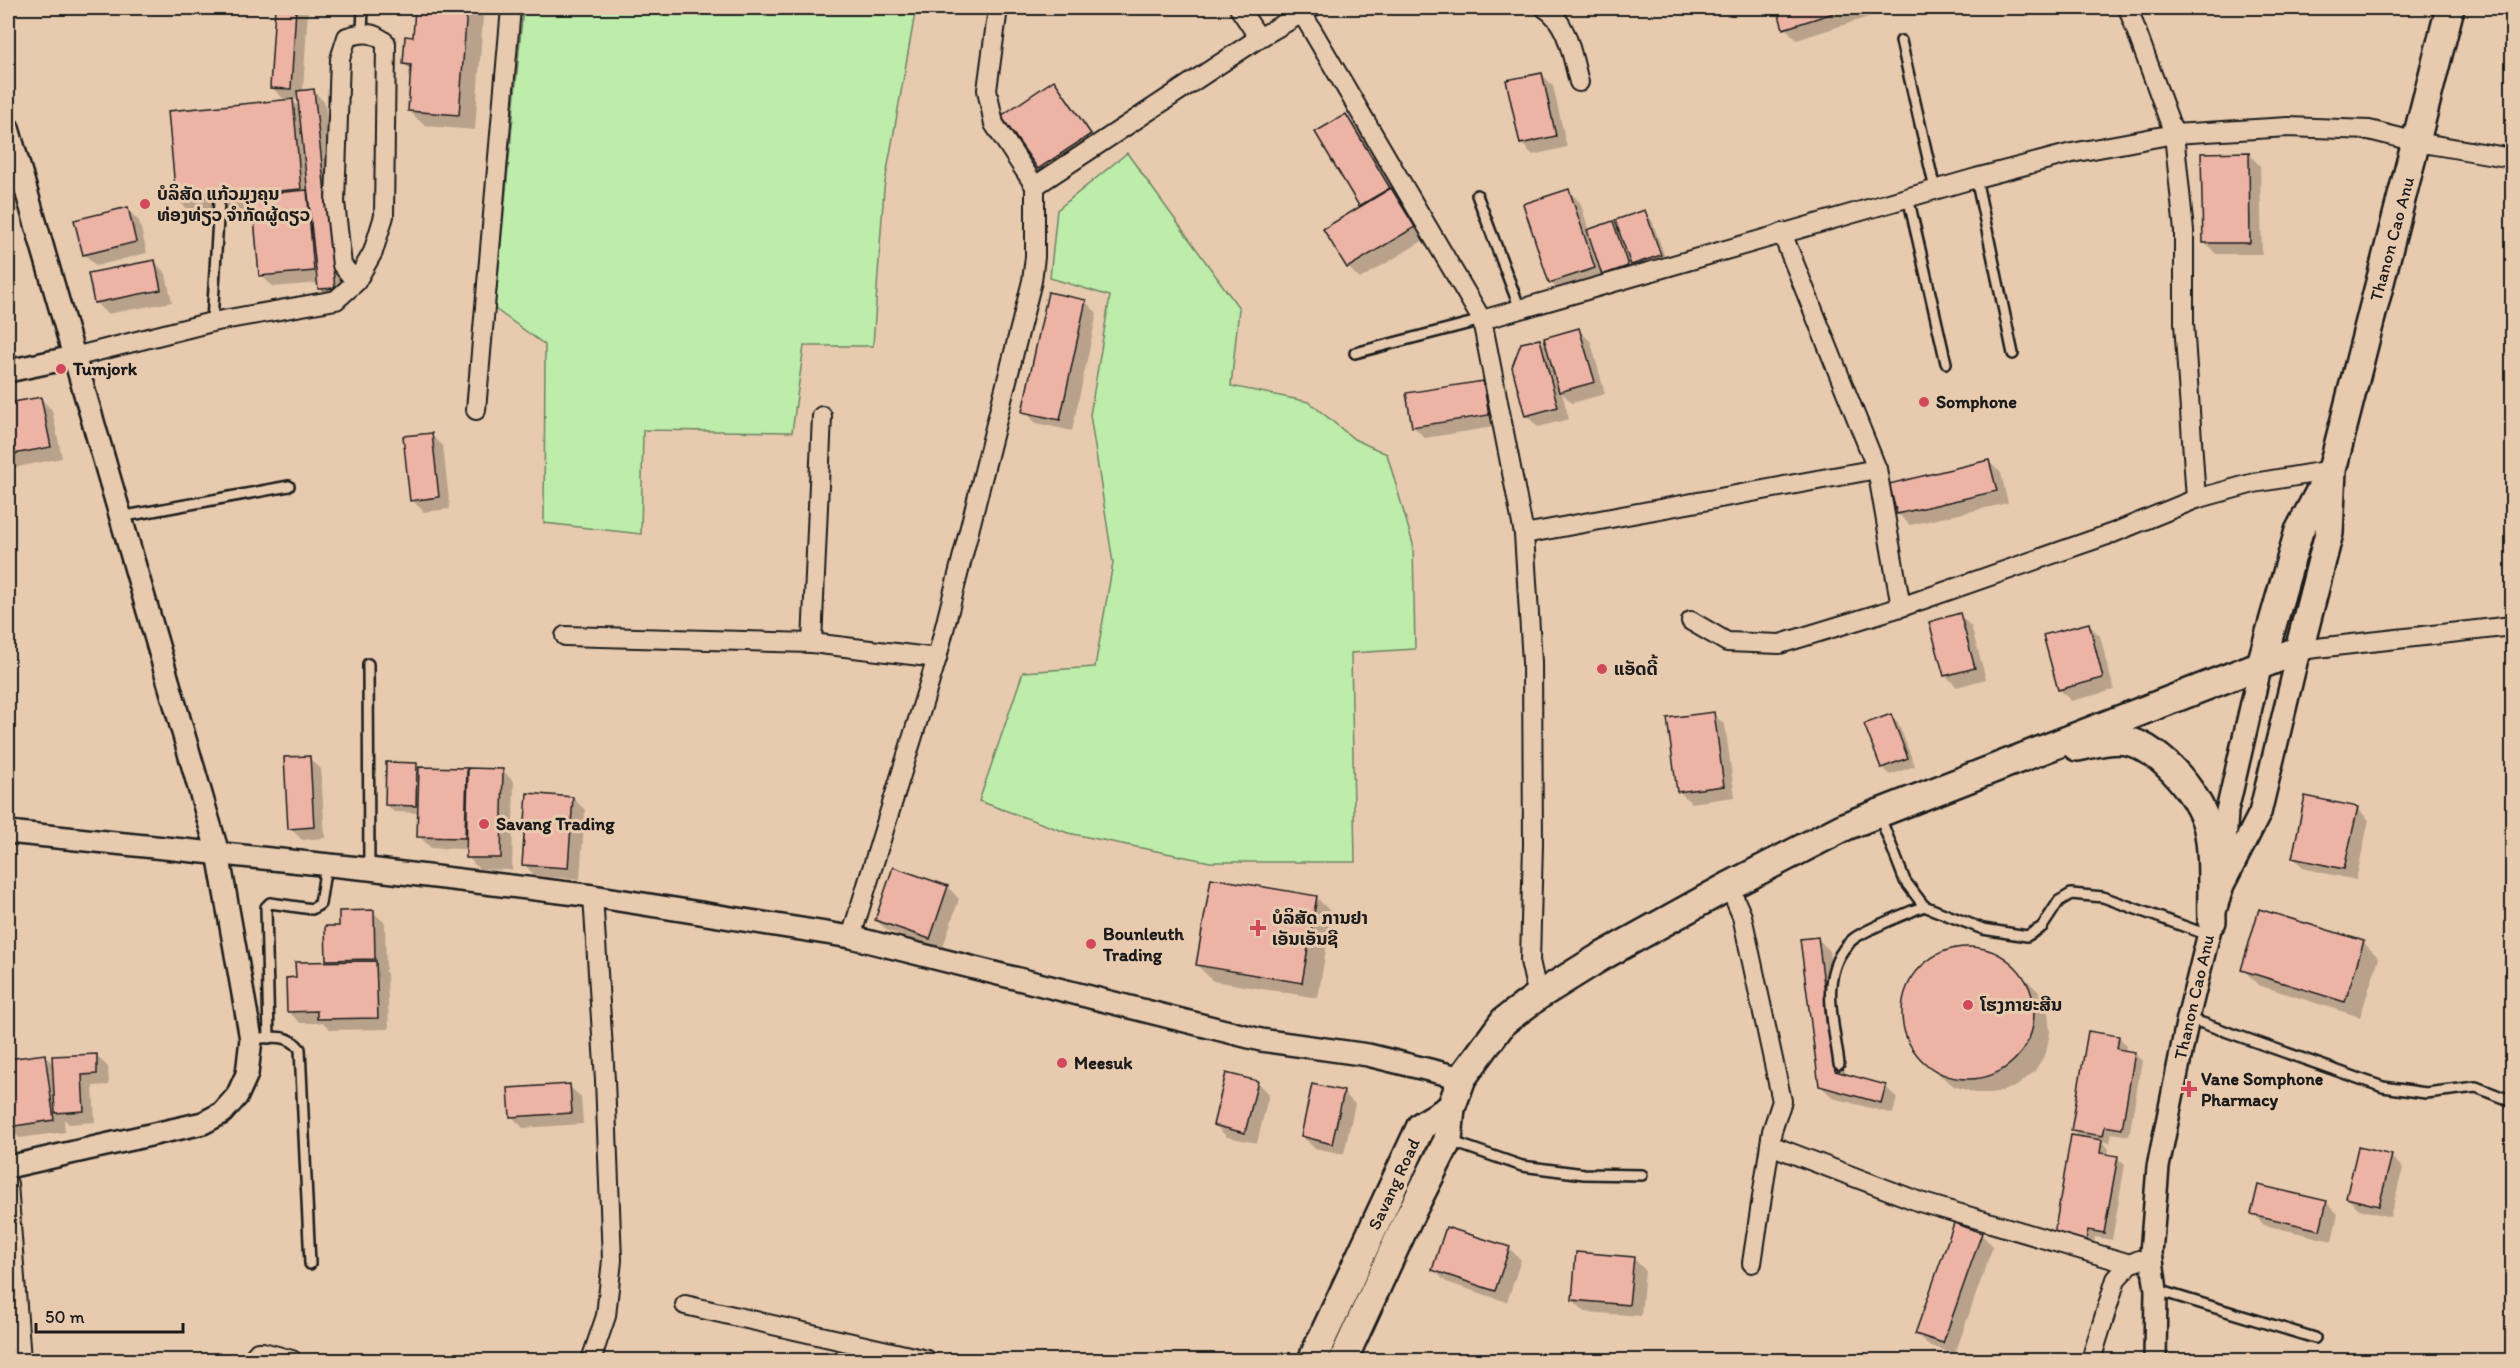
<svg xmlns="http://www.w3.org/2000/svg" width="2520" height="1368" viewBox="0 0 2520 1368" font-family="Itim,'Noto Sans Lao',sans-serif">
	<rect width="100%" height="100%" fill="#e8cbaf"/>
	<filter id="ink" filterUnits="userSpaceOnUse"><feTurbulence type="fractalNoise" baseFrequency=".0167" numOctaves="2"/><feDisplacementMap in="SourceGraphic" scale="12" xChannelSelector="R" yChannelSelector="G"/><feConvolveMatrix kernelMatrix="1 2 1 2 8 2 1 2 1" color-interpolation-filters="sRGB"/></filter>
	<g filter="url(#ink)">
		<g fill="#beecaa" stroke="#6d8463" stroke-width="1.5">
			<path d="M523 8H916L884 188 873 346H804L792 432 643 430 641 534 544 523 545 345 495 309Z"/>
			<path d="M1127 153 1239 308 1231 386 1309 402 1354 439 1387 454 1413 544 1415 649 1351 653 1355 862H1210L1068 833 979 801 1023 672 1095 667 1113 563 1090 415 1110 296 1050 278 1057 210Z"/>
		</g>
		<g fill="#0003" fill-rule="evenodd">
			<path d="M276 8H308L303 92 314 91 325 103 346 299 331 300 319 288V283L273 287 261 275 255 210 193 215 177 199 286 101 271 87ZM291 99 300 100V108Z"/>
			<path d="M417 8H474L483 17 475 130 425 126 409 111 412 71 404 64 414 39Z"/>
			<path d="M1778 8H1889L1890 10 1797 40 1785 28Z"/>
			<path d="M1542 74 1553 86 1567 147 1533 155 1521 143Z"/>
			<path d="M1054 82 1065 94 1101 146 1051 180 1039 168 1003 116Z"/>
			<path d="M1346 116 1358 128 1426 239 1360 279 1348 267 1362 208 1360 205Z"/>
			<path d="M2249 154 2260 166 2262 254H2216L2204 242Z"/>
			<path d="M1568 191 1580 202 1589 230 1612 223 1621 231 1644 212 1652 220 1667 263 1640 272 1631 263 1635 274 1611 282 1604 274 1606 280 1562 294 1550 282Z"/>
			<path d="M127 209 139 221 147 253 96 266 84 254Z"/>
			<path d="M155 262 166 274 172 302 107 314 95 302Z"/>
			<path d="M1086 302 1097 313 1072 431 1036 423 1024 411Z"/>
			<path d="M1579 330 1591 342 1605 394 1572 403 1562 393 1569 419 1538 427 1526 415 1540 340 1549 350Z"/>
			<path d="M1483 382 1495 394 1500 426 1425 438 1413 426Z"/>
			<path d="M40 398 52 410 62 458 8 469V405Z"/>
			<path d="M431 435 443 446 450 509 424 512 412 500Z"/>
			<path d="M1989 462 2001 473 2008 503 1910 525 1898 514Z"/>
			<path d="M1959 615 1971 626 1986 679 1957 687 1946 676 1930 623Z"/>
			<path d="M2088 624 2100 636 2114 690 2071 701 2059 689Z"/>
			<path d="M1713 714 1725 725 1735 797 1691 803 1679 791Z"/>
			<path d="M1891 716 1898 723 1915 766 1890 775 1883 768 1866 725Z"/>
			<path d="M309 758 321 769 325 838 302 840 290 828Z"/>
			<path d="M416 764 420 769 466 770 470 773 503 770 514 782 512 870 479 869 468 857V849L431 848 419 836 420 813 394 812 386 805Z"/>
			<path d="M573 798 585 810 580 879 535 876 524 864Z"/>
			<path d="M2357 808 2369 820 2356 880 2305 869 2293 858Z"/>
			<path d="M948 887 959 899 942 950 888 931 876 920Z"/>
			<path d="M1316 897 1332 913 1318 998 1213 981 1197 965Z"/>
			<path d="M373 912 385 923 386 970H384L387 974 389 1029 331 1030 323 1023H300L288 1011 297 979 331 963 328 960 341 927Z"/>
			<path d="M1817 938 1829 950 1845 1076 1885 1086 1897 1098 1893 1114 1833 1098 1821 1086Z"/>
			<path d="M2363 942 2379 958 2360 1017 2258 985 2243 969Z"/>
			<path d="M1968 948 1989 951 2007 961 2039 992 2048 1011 2050 1032 2046 1053 2034 1072 2017 1086 1997 1093H1975L1954 1086 1937 1073 1920 1056 1908 1037 1903 1016 1906 996 1914 977 1929 961 1947 952Z"/>
			<path d="M2119 1037 2126 1045 2125 1052 2135 1054 2142 1061 2129 1136 2112 1133 2110 1143 2101 1141 2109 1149 2108 1156 2117 1158 2125 1165 2112 1240 2095 1237 2093 1247 2063 1242 2080 1138 2072 1130Z"/>
			<path d="M96 1055 108 1067 109 1085 93 1086 95 1122 69 1124 64 1119 65 1132 19 1138 8 1126V1061L45 1056 54 1065Z"/>
			<path d="M1257 1082 1269 1094 1257 1143 1227 1137 1215 1125Z"/>
			<path d="M569 1086 581 1097 583 1124 523 1128 511 1116Z"/>
			<path d="M1343 1092 1355 1104 1344 1154 1314 1148 1302 1136Z"/>
			<path d="M2391 1157 2403 1168 2390 1217 2359 1209 2347 1198Z"/>
			<path d="M2327 1203 2338 1214 2332 1241 2264 1225 2253 1213Z"/>
			<path d="M1981 1234 1993 1246 1955 1354 1928 1345 1917 1333Z"/>
			<path d="M1509 1248 1521 1260 1507 1302 1446 1282 1434 1270Z"/>
			<path d="M1633 1258 1645 1270 1641 1316 1585 1312 1573 1300Z"/>
		</g>
		<g fill="#edb4a6" stroke="#1c1c1c" stroke-width="1.5">
			<path d="M275 8H296L291 89 270 88Z"/>
			<path d="M415 8H467L459 115 408 111 411 65 403 64 405 36 413 37Z"/>
			<path d="M1777 8H1849L1783 29Z"/>
			<path d="M1542 73 1556 136 1520 144 1506 80Z"/>
			<path d="M1054 80 1091 134 1038 169 1001 116Z"/>
			<path d="M314 89 335 288 318 289 297 91Z"/>
			<path d="M293 99 301 189 176 200 168 111Z"/>
			<path d="M1346 114 1390 188 1359 206 1315 132Z"/>
			<path d="M2249 152 2250 243H2203L2201 153Z"/>
			<path d="M1391 188 1415 227 1347 268 1323 229Z"/>
			<path d="M1569 189 1595 268 1549 283 1523 204Z"/>
			<path d="M307 190 314 271 259 276 252 195Z"/>
			<path d="M128 207 136 242 83 255 74 220Z"/>
			<path d="M1645 210 1661 255 1631 265 1615 220Z"/>
			<path d="M1613 221 1628 266 1602 275 1587 230Z"/>
			<path d="M155 260 161 290 94 303 88 273Z"/>
			<path d="M1048 292 1086 300 1060 420 1022 412Z"/>
			<path d="M1579 328 1595 382 1559 392 1544 338Z"/>
			<path d="M1540 339 1558 407 1525 416 1512 367 1521 343Z"/>
			<path d="M1483 381 1489 415 1412 427 1406 393Z"/>
			<path d="M41 397 51 447 8 455V403Z"/>
			<path d="M432 433 439 497 410 501 403 436Z"/>
			<path d="M1989 460 1997 491 1897 514 1889 484Z"/>
			<path d="M1960 613 1975 668 1944 676 1929 622Z"/>
			<path d="M2089 623 2103 678 2058 690 2043 635Z"/>
			<path d="M1714 712 1724 786 1677 792 1667 718Z"/>
			<path d="M1891 714 1908 758 1881 768 1864 724Z"/>
			<path d="M310 756 314 827 288 829 284 757Z"/>
			<path d="M386 762 417 763 416 806 385 805Z"/>
			<path d="M419 767 467 768 465 838 417 837Z"/>
			<path d="M468 768 503 769 501 858H466Z"/>
			<path d="M527 793 573 797 568 868 522 865Z"/>
			<path d="M2305 796 2358 807 2344 869 2292 858Z"/>
			<path d="M893 867 948 886 930 939 875 920Z"/>
			<path d="M1211 878 1317 896 1302 983 1196 965Z"/>
			<path d="M2259 909 2364 941 2345 1002 2241 970Z"/>
			<path d="M374 910 375 959 326 960 325 926H339V911Z"/>
			<path d="M1818 937 1835 1071 1886 1085 1881 1103 1819 1086 1800 939Z"/>
			<circle cx="1968" cy="1013" r="66"/>
			<path d="M376 961 378 1018 317 1019V1011L287 1012 286 978 296 977 295 962Z"/>
			<path d="M2088 1031 2119 1036 2117 1049 2135 1052 2122 1129 2105 1126 2103 1136 2071 1131Z"/>
			<path d="M45 1054 54 1120 8 1127V1059Z"/>
			<path d="M97 1054V1074L82 1075 84 1111 55 1113 52 1056Z"/>
			<path d="M1226 1073 1258 1081 1245 1133 1213 1125Z"/>
			<path d="M570 1084 572 1113 510 1117 508 1088Z"/>
			<path d="M1312 1084 1344 1091 1332 1144 1301 1136Z"/>
			<path d="M2071 1135 2102 1140 2100 1153 2118 1156 2104 1233 2088 1230 2086 1240 2054 1235Z"/>
			<path d="M2358 1147 2392 1155 2379 1206 2346 1198Z"/>
			<path d="M2258 1185 2327 1201 2320 1230 2251 1214Z"/>
			<path d="M1954 1223 1982 1233 1943 1343 1915 1334Z"/>
			<path d="M1446 1227 1510 1247 1495 1291 1432 1270Z"/>
			<path d="M1576 1252 1634 1257 1629 1305 1572 1300Z"/>
		</g>
		<g fill="none" stroke-linecap="round" stroke-linejoin="round">
			<defs>
				<g id="service">
					<path d="M362 32 363 8"/>
					<path d="M1901 41 1935 189"/>
					<path d="M1976 178 2013 354"/>
					<path d="M1477 195 1520 309"/>
					<path d="M1908 197 1946 363"/>
					<path d="M212 322 219 201"/>
					<path d="M1355 353 1482 320"/>
					<path d="M120 517 289 486"/>
					<path d="M368 664 369 869"/>
					<path d="M1880 817 1905 881 1924 906 1983 929 2027 936 2042 927 2059 901 2071 894 2103 897 2208 935"/>
					<path d="M2188 1018 2383 1087 2426 1093 2476 1087 2512 1101"/>
					<path d="M269 1038 266 907 270 903 312 909 320 904 326 865"/>
					<path d="M251 1039C270 1038 287 1032 300 1049L310 1264"/>
					<path d="M1839 1064C1834 1023 1817 972 1852 940 1863 930 1908 913 1924 906"/>
					<path d="M1450 1141 1522 1166 1584 1174 1642 1175"/>
					<path d="M2157 1290 2315 1338"/>
				</g>
				<g id="minor">
					<path d="M998 8 987 90 994 124 1035 186"/>
					<path d="M1239 8 1259 38"/>
					<path d="M1545 8C1568 22 1572 57 1579 82"/>
					<path d="M2128 8 2174 134 2184 231V323L2196 499"/>
					<path d="M1302 13 1482 320 1524 534 1532 662 1533 844 1530 961 1538 996"/>
					<path d="M1782 233 1877 469 1901 607"/>
					<path d="M1482 320 1976 178 2072 153 2174 134 2288 127 2369 130 2417 142 2512 158"/>
					<path d="M74 357 212 322 336 300 356 282 373 252 384 216 386 43C373 31 363 32 347 37L340 59 335 202 342 265 356 282"/>
					<path d="M476 410 511 8"/>
					<path d="M1524 534 1877 469"/>
					<path d="M1691 621 1727 642 1780 644 1901 607 2113 533 2196 499 2254 483 2332 470"/>
					<path d="M565 636 812 643 937 658"/>
					<path d="M812 643 822 416"/>
					<path d="M2299 650 2512 626"/>
					<path d="M1729 886 1742 916 1782 1101 1772 1131 1752 1263"/>
					<path d="M851 937 937 658 1032 281 1035 257V186L1259 38 1311 8"/>
					<path d="M1770 1145 1920 1202 2130 1264"/>
					<path d="M8 1184 21 1360"/>
					<path d="M685 1305 927 1360"/>
					<path d="M251 1360 258 1352H263L292 1360"/>
					<path d="M591 1360 606 1316 612 1260 605 1080 593 896"/>
					<path d="M2091 1360 2116 1279 2130 1264 2139 1260"/>
				</g>
				<g id="tertiary">
					<path d="M8 128 218 853 251 1039 247 1074 237 1096 222 1113 203 1123 8 1167"/>
					<path d="M8 371 74 357"/>
					<path d="M8 832 369 869 593 896 851 937 1261 1040 1368 1055 1462 1078"/>
					<path d="M2223 878 2227 811 2261 664"/>
					<path d="M2155 1360 2156 1290 2151 1253 2158 1167 2188 1018 2212 921 2223 885 2260 813 2299 650"/>
				</g>
				<g id="primary">
					<path d="M2261 664 2299 531 2328 476"/>
					<path d="M2077 747C2092 744 2112 738 2127 741 2162 748 2204 800 2209 834 2214 862 2211 893 2212 921"/>
					<path d="M1312 1360 1421 1126 1451 1108"/>
					<path d="M1343 1360 1407 1221 1448 1140 1451 1108 1462 1078 1504 1021 1538 996 1599 958 1729 886 1846 826 2299 650 2329 533 2332 470 2450 8"/>
				</g>
			</defs>
			<use href="#service" stroke="#1c1c1c" stroke-width="14"/>
			<use href="#minor" stroke="#1c1c1c" stroke-width="22"/>
			<use href="#tertiary" stroke="#1c1c1c" stroke-width="26"/>
			<use href="#primary" stroke="#1c1c1c" stroke-width="32"/>
			<use href="#service" stroke="#e8cbaf" stroke-width="9"/>
			<use href="#minor" stroke="#e8cbaf" stroke-width="18"/>
			<use href="#tertiary" stroke="#e8cbaf" stroke-width="21"/>
			<use href="#primary" stroke="#e8cbaf" stroke-width="27"/>
		</g>
	</g>
	<g fill="#d1495b" stroke="#e8cbaf" stroke-width="2">
		<circle cx="145" cy="204" r="6"/>
		<circle cx="61" cy="369" r="6"/>
		<circle cx="1924" cy="402" r="6"/>
		<circle cx="1602" cy="669" r="6"/>
		<circle cx="484" cy="824" r="6"/>
		<path d="M1255 919h6v6h6v6h-6v6h-6v-6h-6v-6h6z"/>
		<circle cx="1091" cy="944" r="6"/>
		<circle cx="1968" cy="1005" r="6"/>
		<circle cx="1062" cy="1063" r="6"/>
		<path d="M2186 1080h6v6h6v6h-6v6h-6v-6h-6v-6h6z"/>
	</g>
	<g text-anchor="middle" stroke-width="6" stroke-linejoin="round" paint-order="stroke">
		<g font-size="18" font-weight="bold" fill="#1c1c1c" stroke="#e8cbaf" text-anchor="start">
			<text x="157" y="200">ບໍລິສັດ ແກ້ວມຸງຄຸນ<tspan x="157" dy="21">ທ່ອງທ່ຽວ ຈຳກັດຜູ້ດຽວ</tspan></text>
			<text x="73" y="375">Tumjork</text>
			<text x="1936" y="408">Somphone</text>
			<text x="1614" y="675">ແອັດດີ້</text>
			<text x="496" y="830">Savang Trading</text>
			<text x="1272" y="924">ບໍລິສັດ ການຢາ<tspan x="1272" dy="21">ເອັນເອັນຊີ</tspan></text>
			<text x="1103" y="940">Bounleuth<tspan x="1103" dy="21">Trading</tspan></text>
			<text x="1980" y="1011">ໂຮງກາຍະສີນ</text>
			<text x="1074" y="1069">Meesuk</text>
			<text x="2201" y="1085">Vane Somphone<tspan x="2201" dy="21">Pharmacy</tspan></text>
		</g>
		<g font-size="18" fill="#1c1c1c" stroke="#e8cbaf">
			<text transform="translate(2392 239) rotate(-75)" y="6">Thanon Cao Anu</text>
			<text transform="translate(2194 997) rotate(-77)" y="6">Thanon Cao Anu</text>
			<text transform="translate(1394 1184) rotate(-65)" y="6">Savang Road</text>
		</g>
	</g>
	<rect width="2520" height="1368" fill="none" stroke="#e8cbaf" stroke-width="30"/>
	<rect x="15" y="15" width="2490" height="1338" fill="none" stroke="#1c1c1c" stroke-width="2" filter="url(#ink)"/>
	<path d="M36 1323v9h147v-9" fill="none" stroke="#1c1c1c" stroke-width="3"/>
	<text x="45" y="1323" font-size="18" fill="#1c1c1c" stroke="#e8cbaf" stroke-width="4.5" paint-order="stroke">50 m</text>
</svg>
